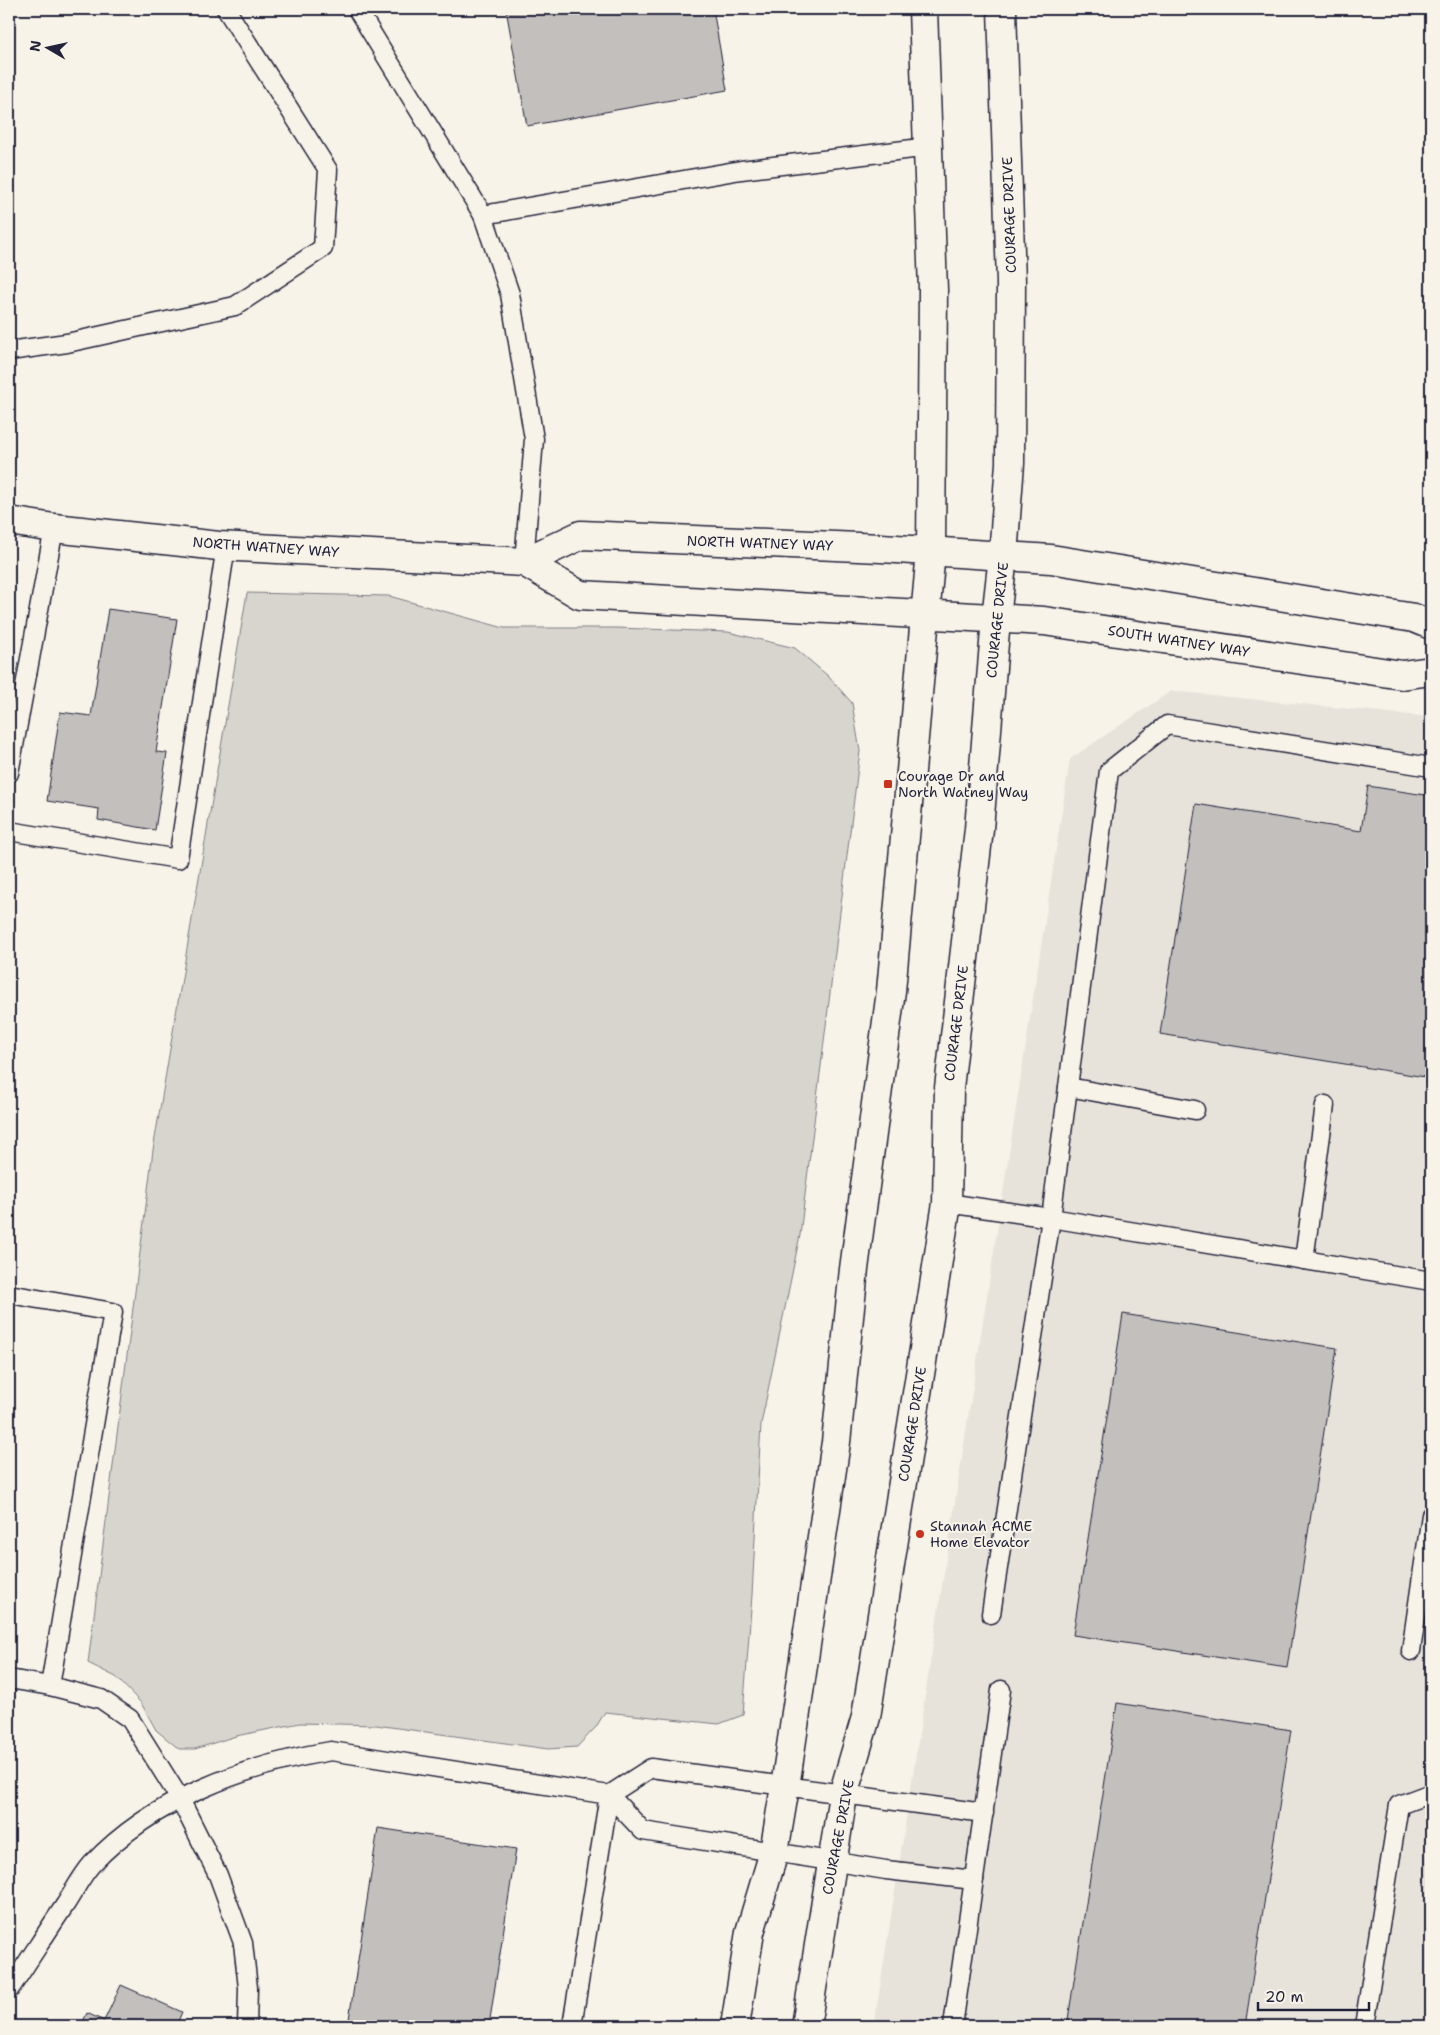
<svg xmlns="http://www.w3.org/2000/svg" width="1440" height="2035" viewBox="0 0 1440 2035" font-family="'Shantell Sans',sans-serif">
	<rect width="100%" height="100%" fill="#f7f3e8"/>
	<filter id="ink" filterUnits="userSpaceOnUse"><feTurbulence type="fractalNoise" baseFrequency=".02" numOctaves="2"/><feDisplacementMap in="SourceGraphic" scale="10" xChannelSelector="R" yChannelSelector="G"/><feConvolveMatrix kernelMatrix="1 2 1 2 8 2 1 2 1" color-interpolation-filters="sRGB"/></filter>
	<g filter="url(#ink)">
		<path fill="#e7e3db" d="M1171 691 1431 717V2026H874L1070 759Z"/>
		<path fill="#d8d5cf" stroke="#7d7c85" d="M247 593 389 596 504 628H617L728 632 795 648 828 676 852 703 860 751 800 1235 761 1424 752 1595 743 1715 719 1724 605 1712 596 1727 577 1747 548 1749 376 1725 300 1723 236 1736 195 1749H179L156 1730 141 1703 116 1677 88 1663 153 1150Z"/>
		<g fill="#c2bfbd" stroke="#22223b">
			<path d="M506 9H713L727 90 527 126Z"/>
			<path d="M108 609 177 619 156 752 167 753 155 830 98 820 99 809 47 801 60 712 91 716Z"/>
			<path d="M1368 786 1431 796V1078L1160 1034 1196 804 1361 831Z"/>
			<path d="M1123 1314 1337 1348 1287 1668 1073 1635Z"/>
			<path d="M1117 1703 1291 1730 1245 2026H1067Z"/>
			<path d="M378 1828 516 1849 489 2026H348Z"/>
			<path d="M121 1985 182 2012 176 2026H81L87 2013 104 2021Z"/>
		</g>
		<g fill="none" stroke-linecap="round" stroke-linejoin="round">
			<defs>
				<g id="lane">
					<path d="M357 9 483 215 741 170 929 147"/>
					<path d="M483 215 510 294 534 439 524 562"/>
					<path d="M9 351 67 343 235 306 323 248 328 170 226 9"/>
					<path d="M9 773 54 528"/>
					<path d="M9 831 178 859 226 546"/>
					<path d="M1068 1087 1195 1110"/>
					<path d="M947 1203 1051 1218 1109 771 1167 725 1431 767"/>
					<path d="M1304 1260 1325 1105"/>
					<path d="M9 1294 113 1312 50 1686"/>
					<path d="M991 1614 1051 1218 1431 1281"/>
					<path d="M1411 1651 1431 1515"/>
					<path d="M9 1679 50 1686 101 1699 130 1719 180 1799 218 1875 243 1943 248 1988 247 2026"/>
					<path d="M974 1880 886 1870 643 1831 609 1795 651 1768 984 1813"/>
					<path d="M9 1990C28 1962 46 1933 65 1905 74 1891 82 1875 92 1864 153 1799 246 1765 331 1751L609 1795 572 2026"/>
					<path d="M953 2026 1001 1690"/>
					<path d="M1364 2026 1399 1805 1431 1793"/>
				</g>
				<g id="street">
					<path d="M9 521 54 528 219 546 524 562 580 595 1044 621 1402 675 1431 671"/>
					<path d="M524 562 581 535 881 548 1051 559 1414 618 1431 625"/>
				</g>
				<g id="secondary">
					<path d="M735 2026 750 1932 774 1852 785 1787 836 1442 854 1269 891 991 931 551 933 290 923 9"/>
					<path d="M806 2026 843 1795 866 1717 947 1203 949 1088 979 829 996 618 1003 556 1010 463 1011 282 1002 9"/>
				</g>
			</defs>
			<use href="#lane" stroke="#22223b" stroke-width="21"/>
			<use href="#street" stroke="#22223b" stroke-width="31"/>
			<use href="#secondary" stroke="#22223b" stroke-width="31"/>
			<use href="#lane" stroke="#f7f3e8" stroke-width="18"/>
			<use href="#street" stroke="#f7f3e8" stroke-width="28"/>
			<use href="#secondary" stroke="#f7f3e8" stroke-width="28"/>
		</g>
	</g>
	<g fill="#c8321e" stroke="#f7f3e8" stroke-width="2">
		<rect x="883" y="779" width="10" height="10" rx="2.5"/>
		<circle cx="920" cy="1534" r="5"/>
	</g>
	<g text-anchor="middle" stroke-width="4" stroke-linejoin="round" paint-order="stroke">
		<g font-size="14" fill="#22223b" stroke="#f7f3e8">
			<text transform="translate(1009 215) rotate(-92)" y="5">COURAGE DRIVE</text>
			<text transform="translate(760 543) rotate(2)" y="5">NORTH WATNEY WAY</text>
			<text transform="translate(266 547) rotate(4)" y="5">NORTH WATNEY WAY</text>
			<text transform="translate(997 620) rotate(-84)" y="5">COURAGE DRIVE</text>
			<text transform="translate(1179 641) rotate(9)" y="5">SOUTH WATNEY WAY</text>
			<text transform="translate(956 1023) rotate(-83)" y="5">COURAGE DRIVE</text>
			<text transform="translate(912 1424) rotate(-81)" y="5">COURAGE DRIVE</text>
			<text transform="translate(838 1837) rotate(-79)" y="5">COURAGE DRIVE</text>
		</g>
		<g font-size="14" fill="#22223b" stroke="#f7f3e8" text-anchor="start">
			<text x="898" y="781">Courage Dr and<tspan x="898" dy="16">North Watney Way</tspan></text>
			<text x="930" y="1531">Stannah ACME<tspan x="930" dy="16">Home Elevator</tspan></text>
		</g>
	</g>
	<rect width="1440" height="2035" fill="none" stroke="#f7f3e8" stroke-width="30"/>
	<rect x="15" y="15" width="1410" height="2005" fill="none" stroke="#22223b" stroke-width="2" filter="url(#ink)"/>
	<g transform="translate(48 48) rotate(279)" stroke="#f7f3e8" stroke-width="4" paint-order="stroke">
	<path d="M0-4L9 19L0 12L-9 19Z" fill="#22223b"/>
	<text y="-8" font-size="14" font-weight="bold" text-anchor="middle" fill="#22223b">N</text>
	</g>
	<path d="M1258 2002v8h111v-8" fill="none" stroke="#22223b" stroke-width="2.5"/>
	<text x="1265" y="2002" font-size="15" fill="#22223b" stroke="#f7f3e8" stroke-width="4" paint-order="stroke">20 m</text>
</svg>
